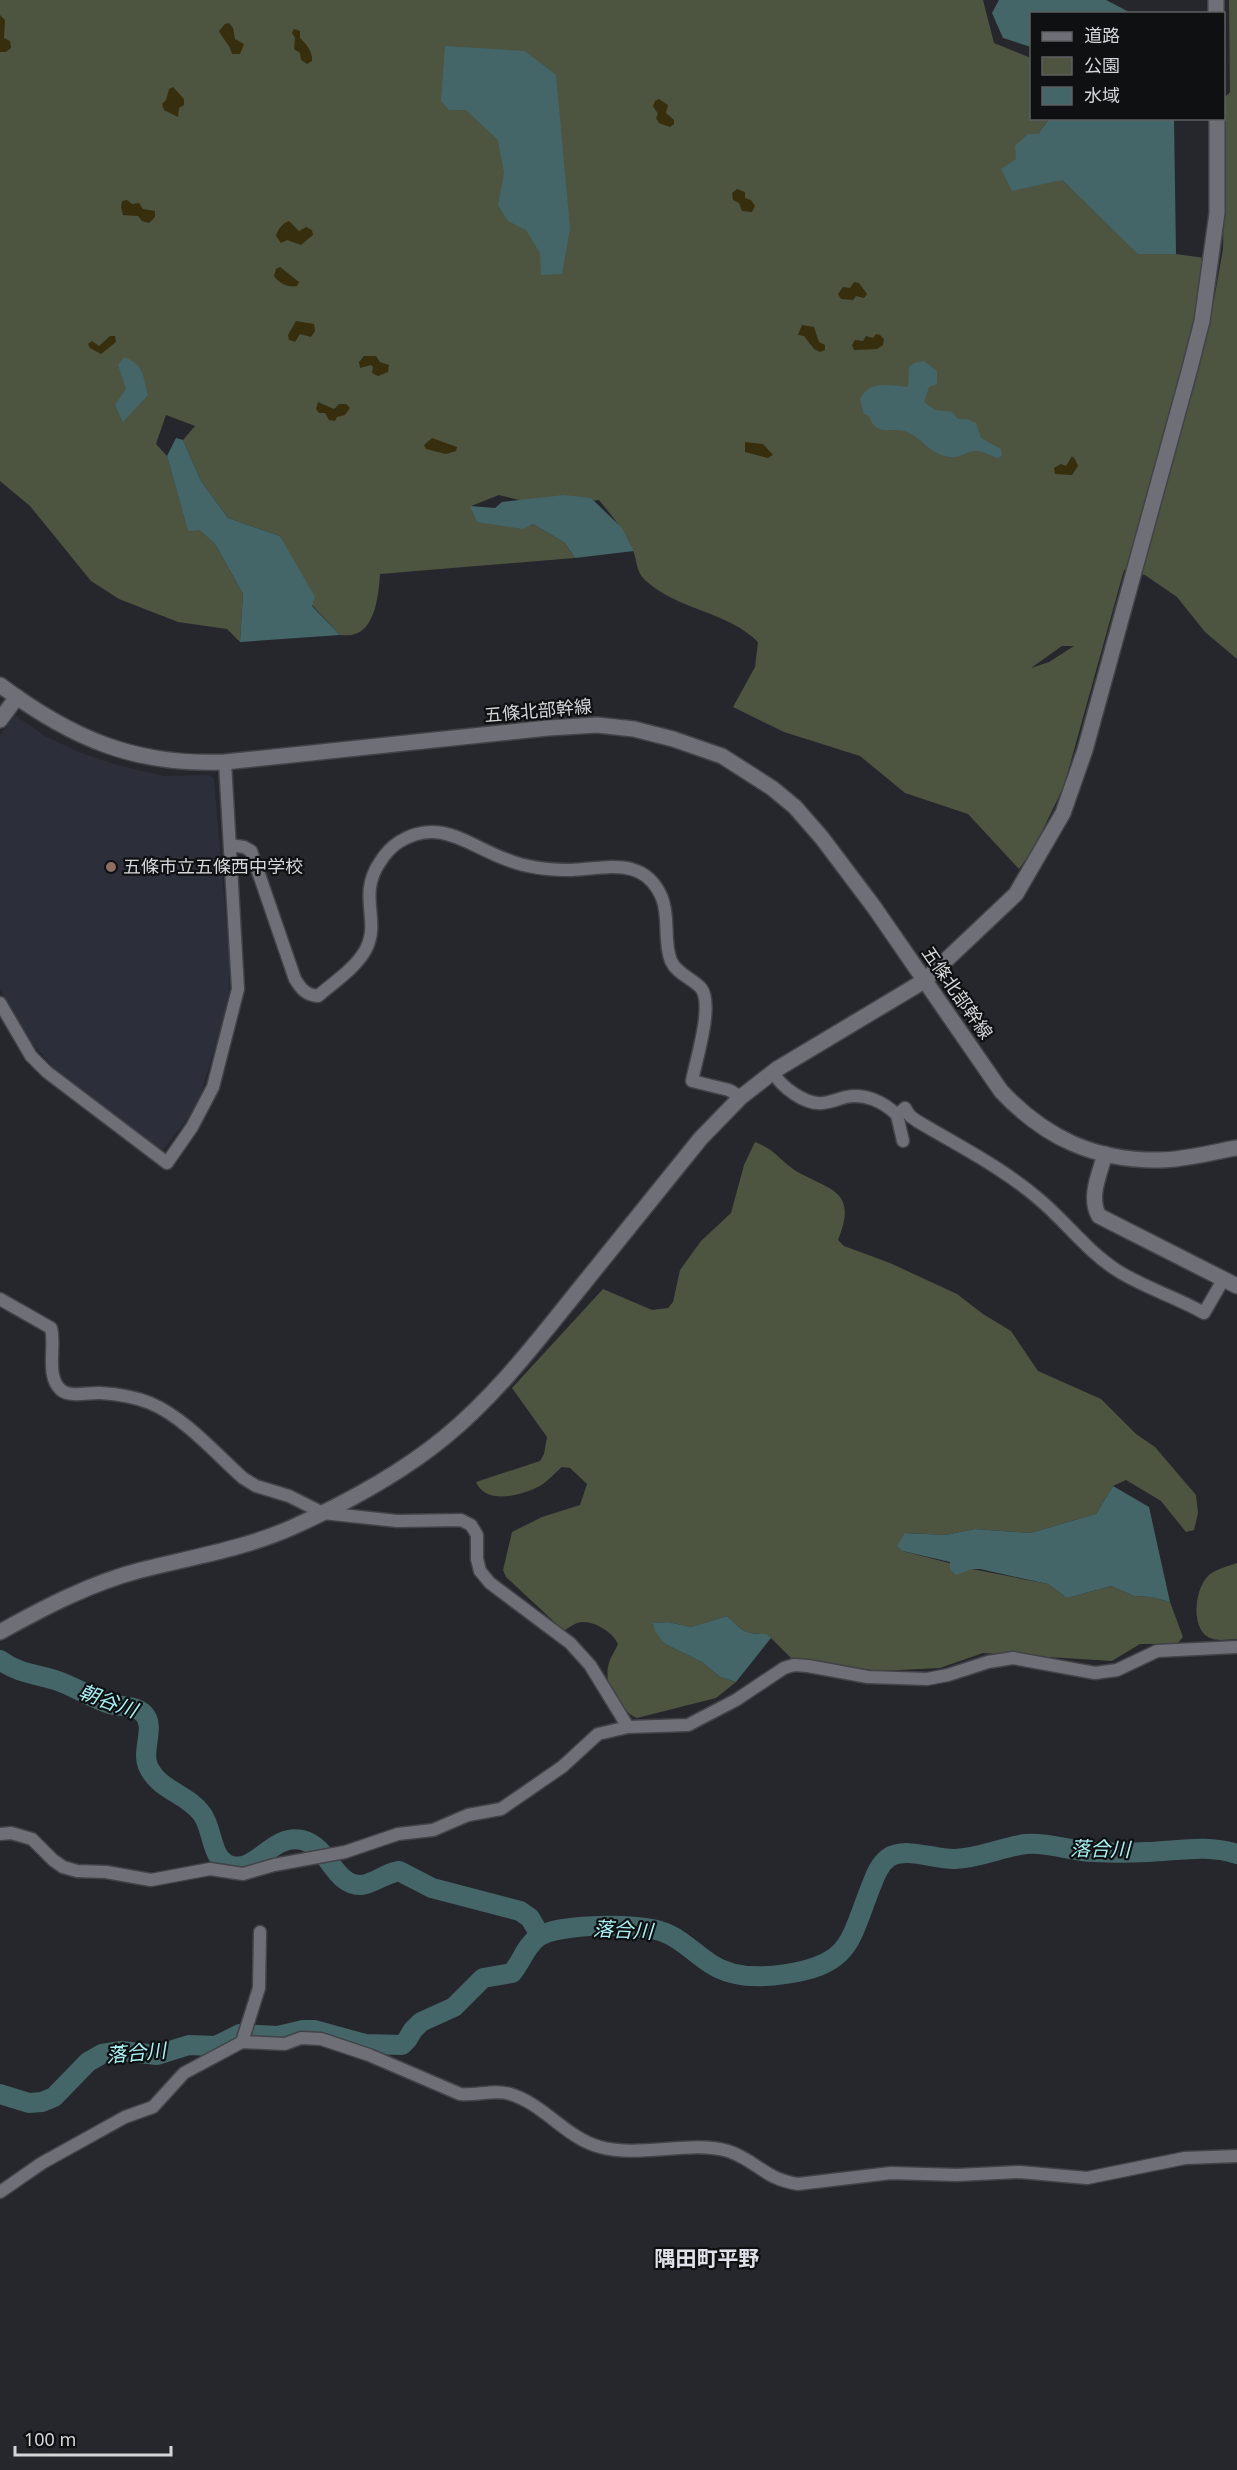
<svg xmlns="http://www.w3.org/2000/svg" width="1237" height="2470" viewBox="0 0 1237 2470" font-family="'Noto Sans','Noto Sans JP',sans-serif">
	<rect width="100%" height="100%" fill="#26272c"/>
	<path fill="#2c2e39" d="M15 715 45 736 81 753 117 765 164 776 209 775 214 779 229 954V992L224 1018 201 1093 189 1117 162 1151 60 1075 26 1036 0 989V735Z"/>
	<g fill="#4d5440" fill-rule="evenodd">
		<path d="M0 0H983L994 43 1031 58 1032 118 1049 119 1038 134 1062 180 1138 253 1176 254 1205 258 1200 300H1214L1223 249 1225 97 1230 92 1229 0H1237V659L1205 632 1177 597 1145 575 1124 570 1064 786 1034 848 1019 869 968 814 905 793 860 756 784 732 733 707 755 667 758 642C727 611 677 610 645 580 636 572 637 560 633 550 625 531 612 516 599 500L543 506 499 495 471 506 523 528 533 524 565 543 575 558 380 574C379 591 376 628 355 634 351 636 345 635 340 635L312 605 280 536 228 518 201 481 183 440 195 426 166 415 156 444 167 456 188 530 200 529 215 544 243 594 240 642 227 629 178 622 119 599 91 581 30 506 0 481ZM1062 646H1074L1049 662 1031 668Z"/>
		<path d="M755 1142C776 1150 780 1161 796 1171 831 1191 858 1190 838 1240L844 1246 890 1263 957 1294 983 1314 1011 1331 1038 1371 1101 1399 1136 1434 1155 1447 1196 1495 1198 1513 1194 1530 1186 1532 1161 1501 1126 1480 1113 1486 1096 1514 1030 1533 975 1529 945 1535 906 1533 903 1551 972 1569 1048 1584 1067 1598 1111 1586 1134 1596 1151 1597 1170 1602 1183 1637 1177 1644H1140L1112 1661 983 1653 940 1668 879 1671 791 1658 767 1634C745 1635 742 1630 727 1616L691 1627 668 1622 654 1623 665 1644 702 1662 720 1677 736 1682 716 1698 637 1718C620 1710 604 1687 608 1667 609 1659 615 1651 618 1644 613 1632 591 1618 577 1623 572 1625 568 1628 564 1631L506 1577 503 1570 512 1532 542 1517 580 1505 587 1484 570 1468 562 1467C555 1473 548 1481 540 1486 522 1495 486 1506 476 1482L540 1461 544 1454 547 1437 512 1388 603 1289 652 1310 668 1308 673 1302 680 1270 701 1241 731 1213 744 1165Z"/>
		<path d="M1237 1563V1639C1230 1639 1220 1641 1213 1639 1190 1633 1194 1591 1207 1577 1213 1570 1228 1566 1237 1563Z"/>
	</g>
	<g fill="#372e0d">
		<path d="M0 15 5 20 4 38 10 41 11 48 6 52H0Z"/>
		<path d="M229 23 233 28 235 39 244 44 240 54H232C230 45 223 39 219 31L225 24Z"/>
		<path d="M294 29 300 31V38C306 44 313 51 312 61L307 64 301 60 300 53 294 49 295 38 292 33Z"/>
		<path d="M173 87 184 99V105L179 108 178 117 164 110 162 104 166 100 169 89Z"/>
		<path d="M659 99 668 105 666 113 674 120V124L670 127 659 123 656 118 658 114 653 106 655 101Z"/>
		<path d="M737 189 745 192V198L751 200 755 206 752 212 742 211 739 203 733 200 732 193Z"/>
		<path d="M127 200 132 204 139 203 143 209 155 211V217L149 223 142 221 138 216 123 215 121 207 122 201Z"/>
		<path d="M289 221 299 231 306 227 312 230 313 235 301 245 287 240 281 243 276 236C277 230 283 223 289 221Z"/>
		<path d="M280 267 299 282 297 286C288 288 279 283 274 276L276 269Z"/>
		<path d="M854 282 859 283 867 294 864 298 856 296 853 300 841 299 838 294 843 287 850 288Z"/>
		<path d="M296 321 314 324 315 331 311 337 300 334 295 342 289 340 288 335Z"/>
		<path d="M802 325 814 327 819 342 825 345V350L820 352 814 349 804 336 798 335Z"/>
		<path d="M876 334 880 335 884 339 883 345 877 349 854 350 852 345 855 340 863 341 866 336 873 338Z"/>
		<path d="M110 336H115L116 342 101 354 90 348 88 344 92 341 99 346Z"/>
		<path d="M364 356H376L380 362 389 365 388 372 378 376 372 373 373 367 371 365 360 368 359 362Z"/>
		<path d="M318 402 334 409 339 404H346L350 408 345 415 337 417 335 421 329 420 325 413H319L316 409Z"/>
		<path d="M432 438 457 447 456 451 446 454 426 449 424 445Z"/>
		<path d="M745 442 763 444 773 455 768 458 745 452Z"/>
		<path d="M1072 456 1075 459 1078 466 1072 475 1055 474 1054 468 1061 464 1066 466Z"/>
	</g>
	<g fill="#446668">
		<path d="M999 0H1106L1131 13 1032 14 1031 47 1003 38 992 13Z"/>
		<path d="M445 46 525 51 556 75 570 228 562 274 541 275 540 253 526 230 508 221 498 205 504 173 498 140 466 110H449L441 101Z"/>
		<path d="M1049 119H1174L1176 254H1138L1062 180 1012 191 1001 169 1016 159 1015 146 1028 134H1038Z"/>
		<path d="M124 357C144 364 143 377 148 395L123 422 115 405 126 389 118 365Z"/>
		<path d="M924 361 937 371V384L929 387 924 402 935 410 952 412 958 419H967L976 423 981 438 1001 449 1002 455 999 458C992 457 984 451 977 451 968 450 959 459 950 457 928 454 924 439 907 432 892 426 876 438 869 416L864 414 860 399C868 380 891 385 908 387L909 367 914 363Z"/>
		<path d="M176 438 183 440 201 481 228 518 280 536 315 597 312 606 340 635 240 642 243 594 215 544 200 530 188 531 167 456Z"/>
		<path d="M564 495 591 498 622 528 634 551 575 558 565 543 533 524 523 529 477 522 470 506 495 508 502 502Z"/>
		<path d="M1113 1486 1149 1507 1170 1602 1151 1597 1134 1596 1111 1586 1067 1598 1048 1584 980 1569H972L956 1575 950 1569V1562L903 1551 897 1546 905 1533 945 1535 975 1529 1030 1533 1096 1514Z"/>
		<path d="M727 1616C742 1630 745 1635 767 1634L771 1638 736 1682 720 1677 702 1662 665 1644 655 1631 653 1623 668 1622 691 1627Z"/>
	</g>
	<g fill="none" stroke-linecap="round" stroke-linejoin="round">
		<g stroke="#446668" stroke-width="20">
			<path d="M0 1660C17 1673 36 1674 55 1680 74 1686 91 1698 110 1704 121 1707 136 1705 144 1714 156 1727 141 1750 148 1766 159 1791 187 1793 202 1814 214 1830 210 1861 232 1866 257 1872 273 1833 302 1840 330 1847 334 1886 361 1885 373 1884 386 1873 399 1871L432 1888 520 1911 530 1918 540 1935"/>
			<path d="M0 2094 29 2103 42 2102 54 2097 88 2062 102 2054 121 2051 157 2055 189 2045 216 2046 240 2034 278 2036 303 2030H314L365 2044 402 2045 407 2040 413 2030 421 2022 454 2007 483 1978 512 1973C522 1961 525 1947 538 1937 558 1923 639 1923 663 1932 681 1938 695 1954 711 1964 732 1978 761 1978 786 1974 850 1964 849 1943 870 1889 875 1877 878 1866 888 1858 906 1846 935 1860 955 1859 980 1858 1002 1847 1026 1844 1049 1842 1070 1851 1093 1852 1111 1853 1129 1853 1147 1852 1178 1851 1207 1844 1237 1854"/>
		</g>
		<defs>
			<g id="street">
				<path d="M230 845 244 847 251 851 295 979C301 989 306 995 318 996 334 982 356 968 366 949 381 920 357 896 380 862 385 854 391 847 399 842 440 816 470 847 508 860 528 868 550 870 571 870 605 869 644 855 662 898 670 918 663 941 671 961 677 974 692 978 701 988 714 1005 696 1059 692 1081L729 1090 741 1097"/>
				<path d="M0 1003 31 1056 47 1072 167 1163 192 1127 213 1087 238 989 225 762"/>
				<path d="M773 1072C781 1087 805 1105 823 1103 831 1102 838 1099 846 1097 865 1093 884 1102 897 1115L903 1141"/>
				<path d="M897 1115 905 1108 910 1116 917 1121C959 1146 1003 1168 1040 1200 1066 1222 1088 1252 1118 1271 1145 1288 1176 1297 1204 1313L1223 1280"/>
				<path d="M0 1299 51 1328C56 1346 45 1376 61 1390 71 1398 89 1392 101 1393 118 1394 135 1397 150 1403 184 1417 216 1454 243 1478L256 1486 289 1496 323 1513 397 1521 461 1520 471 1525 477 1535V1559L480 1571 490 1583 570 1643 590 1665 628 1727"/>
				<path d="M0 1834 11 1833 32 1839 53 1860 63 1867 77 1871 106 1872 151 1880 210 1869 243 1874 274 1865 345 1852 398 1834 433 1830 468 1815 501 1809 562 1767 598 1734 628 1727 688 1725 736 1700 784 1668 794 1665 808 1666 868 1677 927 1679 948 1675 988 1662 1013 1658 1095 1673 1117 1670 1157 1651 1237 1647"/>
				<path d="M242 2042 259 1988 260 1932"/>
				<path d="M0 2192 42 2163 125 2117 153 2107 184 2073 242 2042 285 2044 301 2038 321 2039 369 2055 460 2094C476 2096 494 2089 510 2094 544 2104 566 2138 600 2147 640 2158 691 2140 728 2151 756 2160 764 2179 798 2184L891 2173 957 2175 1020 2172 1087 2178 1185 2158 1237 2156"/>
			</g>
			<g id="secondary">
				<path d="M1216 14V0"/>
				<path d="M0 685C71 738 135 766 225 762L548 728 597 725 634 729 673 739 722 756 772 788 795 807 822 838 874 907 1001 1091C1045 1138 1095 1161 1160 1160 1185 1160 1212 1152 1237 1148"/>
				<path d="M0 720 17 697"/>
				<path d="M1105 1154C1100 1173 1088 1197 1099 1216L1237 1286"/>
				<path d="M0 1632C45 1607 91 1583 141 1570 192 1557 244 1549 293 1527 346 1503 400 1474 445 1437 496 1395 535 1344 576 1293 618 1241 660 1189 701 1138L741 1097 777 1069 924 981 1016 894 1063 813 1085 750 1190 368 1202 321 1217 213V118"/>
			</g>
		</defs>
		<use href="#street" stroke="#424348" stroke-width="15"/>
		<use href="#secondary" stroke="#424348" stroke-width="18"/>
		<use href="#street" stroke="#6f7077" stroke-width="12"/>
		<use href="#secondary" stroke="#6f7077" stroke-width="15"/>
	</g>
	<circle fill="#8d6e63" stroke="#0f1012" stroke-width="2" cx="111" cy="867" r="6"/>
	<g text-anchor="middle" stroke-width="4.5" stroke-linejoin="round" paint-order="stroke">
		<g font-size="18" fill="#d5d6d9" stroke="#0f1012">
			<text transform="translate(538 711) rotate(-5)" y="6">五條北部幹線</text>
			<text transform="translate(957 993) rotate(55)" y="6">五條北部幹線</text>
		</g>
		<g font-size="18" fill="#d5d6d9" stroke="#0f1012" text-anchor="start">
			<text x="123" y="873">五條市立五條西中学校</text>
		</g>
		<g font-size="20" font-style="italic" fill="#aaf1f4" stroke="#0f1012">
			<text transform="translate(108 1701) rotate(20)" y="7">朝谷川</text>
			<text transform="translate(1100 1849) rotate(1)" y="7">落合川</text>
			<text transform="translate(623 1930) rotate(3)" y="7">落合川</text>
			<text transform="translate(136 2053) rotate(-5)" y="7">落合川</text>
		</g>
		<g font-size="21" font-weight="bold" fill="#e0e1e9" stroke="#0f1012">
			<text x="707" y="2266">隅田町平野</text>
		</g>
	</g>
	<rect x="1030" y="12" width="195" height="108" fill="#0f1012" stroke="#5e5f62" stroke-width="1.5"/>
	<rect x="1042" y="32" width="30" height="9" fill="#6f7077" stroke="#5e5f62" stroke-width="1.5"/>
	<text x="1084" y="42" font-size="18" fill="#d5d6d9">道路</text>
	<rect x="1042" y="57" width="30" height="18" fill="#4d5440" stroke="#5e5f62" stroke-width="1.5"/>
	<text x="1084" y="72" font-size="18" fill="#d5d6d9">公園</text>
	<rect x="1042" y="87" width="30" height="18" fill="#446668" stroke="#5e5f62" stroke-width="1.5"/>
	<text x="1084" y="102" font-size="18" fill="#d5d6d9">水域</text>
	<path d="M15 2446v9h156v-9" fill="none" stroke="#d5d6d9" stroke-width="3"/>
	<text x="24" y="2446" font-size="18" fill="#d5d6d9" stroke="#0f1012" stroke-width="4.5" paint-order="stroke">100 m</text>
</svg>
